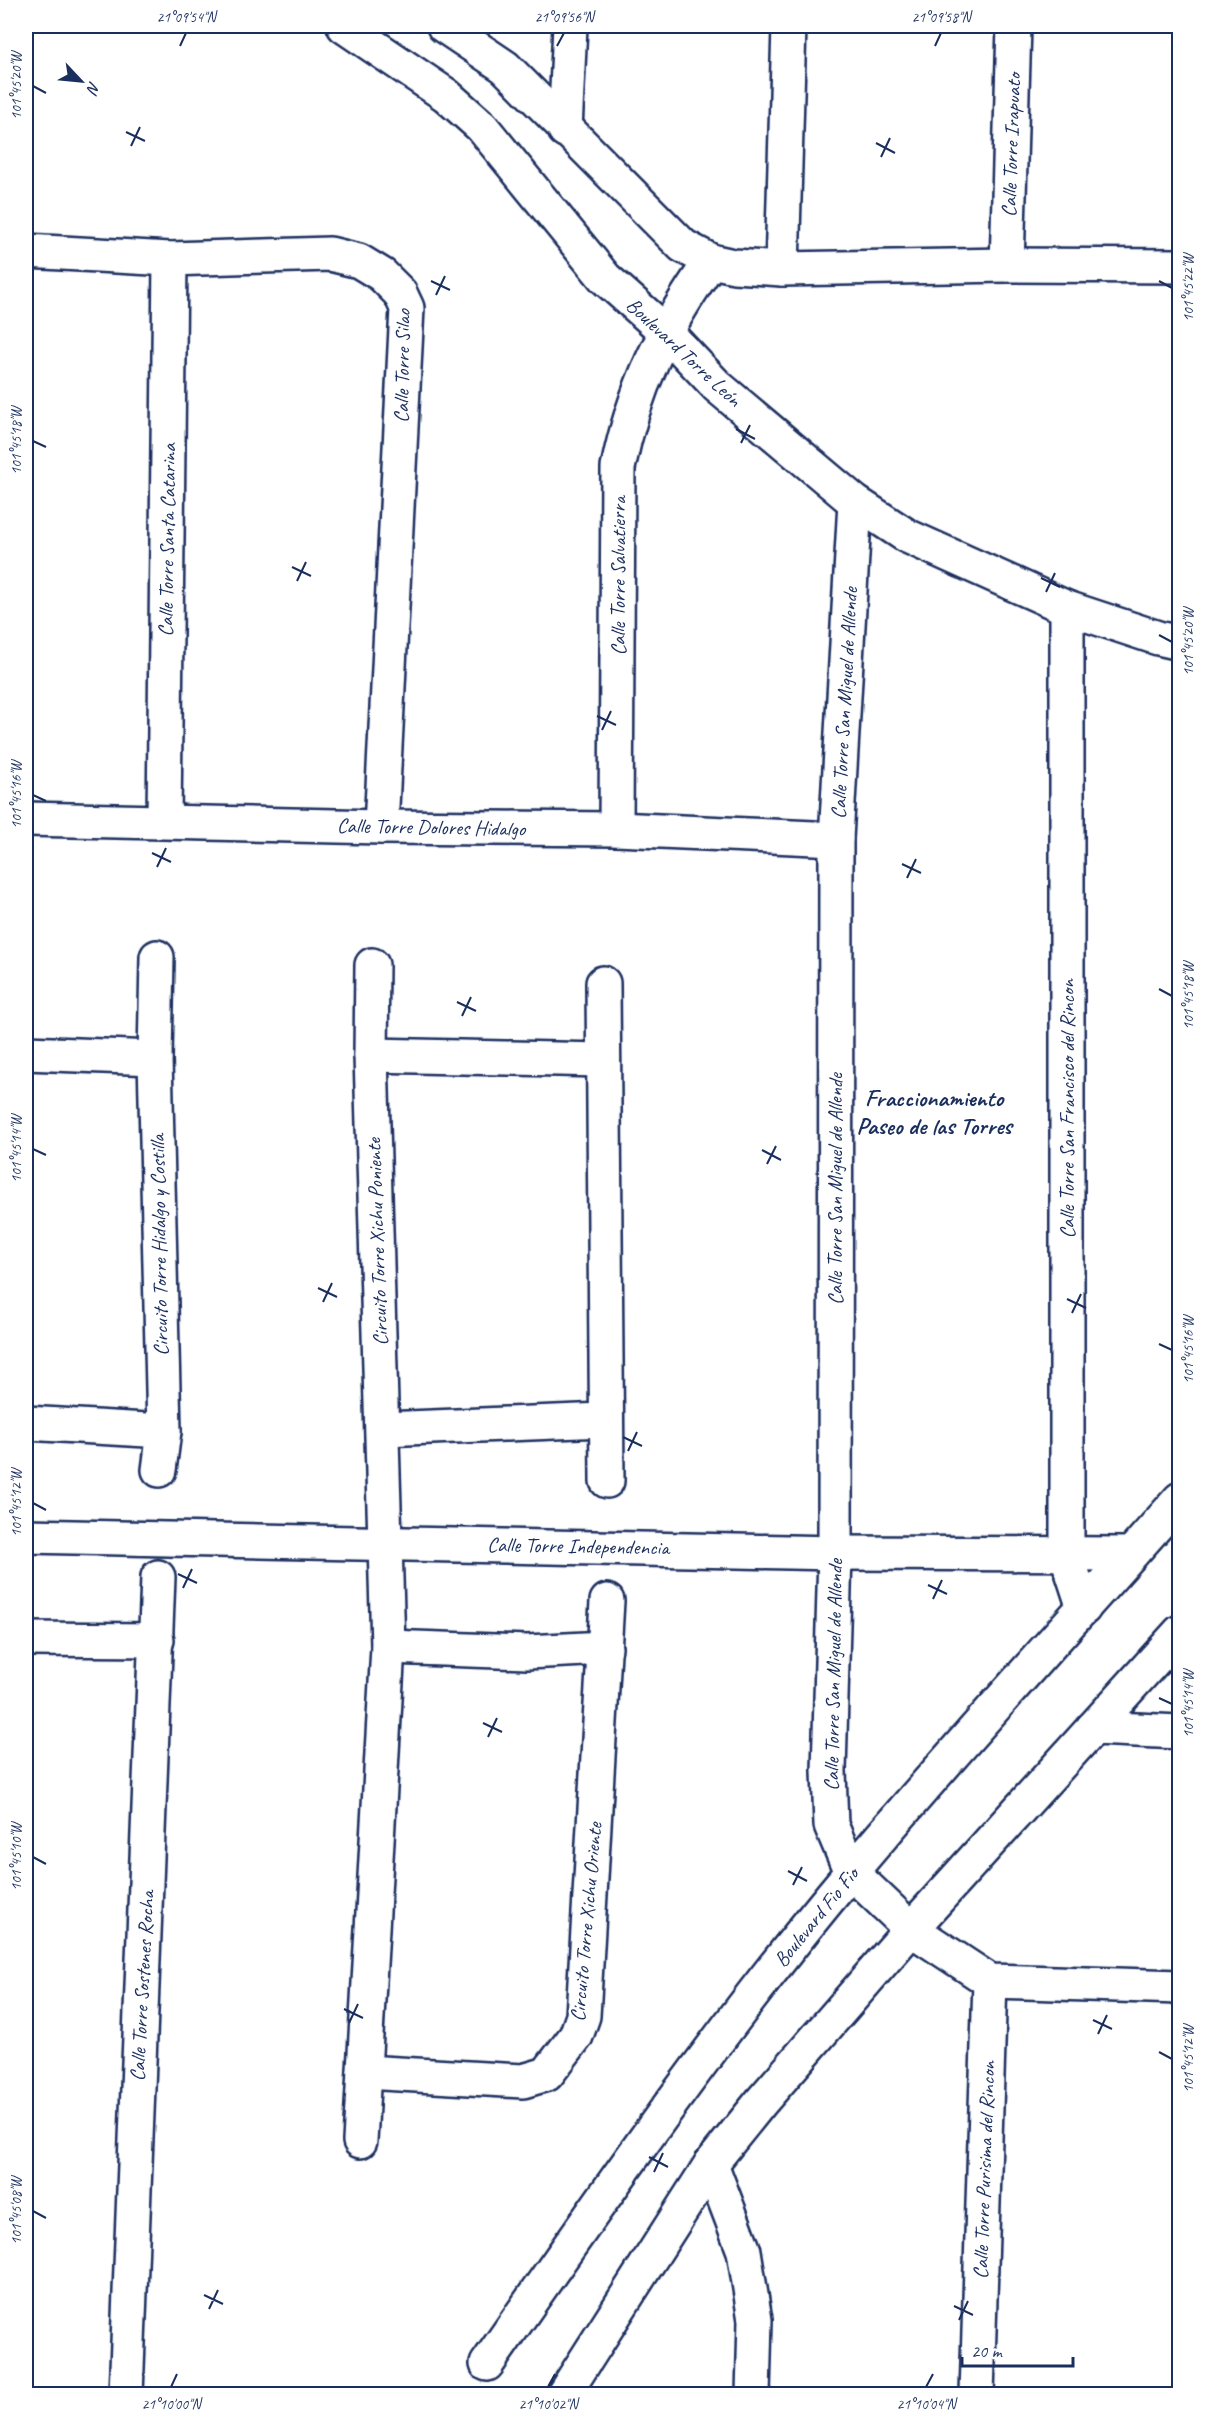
<svg xmlns="http://www.w3.org/2000/svg" width="1205" height="2420" viewBox="0 0 1205 2420" font-family="Caveat,sans-serif">
	<rect width="100%" height="100%" fill="#fff"/>
	<filter id="ink" filterUnits="userSpaceOnUse"><feTurbulence type="fractalNoise" baseFrequency=".0167" numOctaves="2"/><feDisplacementMap in="SourceGraphic" scale="12" xChannelSelector="R" yChannelSelector="G"/><feConvolveMatrix kernelMatrix="1 2 1 2 8 2 1 2 1" color-interpolation-filters="sRGB"/></filter>
	<g filter="url(#ink)">
		<g fill="none" stroke-linecap="round" stroke-linejoin="round">
			<defs>
				<g id="minor">
					<path d="M344 26 446 95 482 127 605 278 666 332 717 386 855 502 907 536 1067 608 1158 638 1180 643"/>
					<path d="M444 26 505 67 683 246 711 261 734 266 782 269 1007 265 1180 266"/>
					<path d="M565 130 570 26"/>
					<path d="M26 251 170 259 330 254 359 261 382 275 400 293 407 308 381 827"/>
					<path d="M1007 265 1014 26"/>
					<path d="M782 269 789 26"/>
					<path d="M855 502 836 839 835 1553 829 1771 831 1825 851 1872 911 1929 990 1981 1180 1987"/>
					<path d="M1067 608V1556L1084 1608"/>
					<path d="M26 819 381 827 616 829 836 839"/>
					<path d="M164 820 170 259"/>
					<path d="M616 829 618 468C634 388 664 327 711 261"/>
					<path d="M157 957 155 1058 164 1431 159 1470"/>
					<path d="M603 983 607 1481"/>
					<path d="M26 1053 155 1058"/>
					<path d="M371 1055 603 1060"/>
					<path d="M26 1423 164 1431"/>
					<path d="M383 1429 604 1420"/>
					<path d="M26 1536 835 1553 1131 1554"/>
					<path d="M26 1639 157 1640"/>
					<path d="M388 1647 527 1652 605 1648"/>
					<path d="M1093 1728 1180 1732"/>
					<path d="M364 2072 523 2081 547 2074 576 2036 583 2016 607 1601"/>
					<path d="M360 2141 388 1647 371 1055 372 965"/>
					<path d="M711 2164 744 2251 755 2320 753 2394"/>
					<path d="M487 2364C604 2196 720 2028 852 1871 958 1745 1071 1623 1180 1499"/>
					<path d="M126 2394 158 1577"/>
					<path d="M564 2394 711 2164 761 2102 911 1929 1180 1632"/>
					<path d="M977 2394 990 1981"/>
				</g>
			</defs>
			<use href="#minor" stroke="#1b2f5e" stroke-width="38"/>
			<use href="#minor" stroke="#fff" stroke-width="33"/>
		</g>
	</g>
	<path fill="none" stroke="#1b2f5e" stroke-width="2" d="M180 46 186 33M557 46 564 33M935 46 941 33M33 86 46 93M126 132 145 141M876 143 895 153M131 146 140 127M881 157 890 138M431 281 450 290M1159 281 1172 288M436 295 445 276M736 429 755 439M33 441 46 447M741 443 750 425M292 567 311 576M1041 578 1060 587M297 581 306 562M1046 592 1055 573M1159 635 1172 642M597 716 616 725M602 730 611 711M33 795 46 801M152 853 171 862M902 864 921 873M157 867 166 848M907 878 916 859M1159 989 1172 996M457 1002 476 1011M462 1016 471 997M33 1149 46 1155M762 1150 781 1160M767 1164 776 1146M318 1288 337 1297M1067 1299 1086 1308M323 1302 332 1283M1072 1313 1081 1294M1159 1344 1172 1350M623 1437 642 1446M628 1451 637 1432M33 1503 46 1510M178 1574 197 1583M928 1585 947 1594M183 1588 192 1569M933 1599 942 1580M1159 1698 1172 1704M483 1723 502 1732M488 1737 497 1718M33 1857 46 1864M788 1871 807 1881M793 1885 802 1867M344 2009 363 2018M1093 2020 1112 2029M349 2023 358 2004M1098 2034 1107 2015M1159 2052 1172 2059M649 2157 668 2167M654 2172 663 2153M33 2211 46 2218M204 2295 223 2304M954 2306 973 2315M209 2309 218 2290M959 2320 968 2301M171 2387 177 2374M548 2387 555 2374M926 2387 933 2374"/>
	<g text-anchor="middle" stroke-width="4.5" stroke-linejoin="round" paint-order="stroke">
		<g font-size="21" fill="#1b2f5e" stroke="#fff">
			<text transform="translate(1011 145) rotate(-88)" y="7">Calle Torre Irapuato</text>
			<text transform="translate(684 352) rotate(43)" y="7">Boulevard Torre León</text>
			<text transform="translate(402 366) rotate(-89)" y="7">Calle Torre Silao</text>
			<text transform="translate(167 540) rotate(-89)" y="7">Calle Torre Santa Catarina</text>
			<text transform="translate(618 576) rotate(-90)" y="7">Calle Torre Salvatierra</text>
			<text transform="translate(844 703) rotate(-87)" y="7">Calle Torre San Miguel de Allende</text>
			<text transform="translate(431 827) rotate(1)" y="7">Calle Torre Dolores Hidalgo</text>
			<text transform="translate(1067 1109) rotate(-90)" y="7">Calle Torre San Francisco del Rincon</text>
			<text transform="translate(835 1189) rotate(-90)" y="7">Calle Torre San Miguel de Allende</text>
			<text transform="translate(377 1242) rotate(-92)" y="7">Circuito Torre Xichu Poniente</text>
			<text transform="translate(159 1245) rotate(-91)" y="7">Circuito Torre Hidalgo y Costilla</text>
			<text transform="translate(578 1546) rotate(1)" y="7">Calle Torre Independencia</text>
			<text transform="translate(833 1675) rotate(-89)" y="7">Calle Torre San Miguel de Allende</text>
			<text transform="translate(816 1917) rotate(-51)" y="7">Boulevard Fio Fio</text>
			<text transform="translate(586 1922) rotate(-85)" y="7">Circuito Torre Xichu Oriente</text>
			<text transform="translate(142 1986) rotate(-87)" y="7">Calle Torre Sostenes Rocha</text>
			<text transform="translate(984 2170) rotate(-88)" y="7">Calle Torre Purisima del Rincon</text>
		</g>
		<g font-size="24" font-weight="bold" fill="#1b2f5e" stroke="#fff">
			<text x="934" y="1106">Fraccionamiento<tspan x="934" dy="28">Paseo de las Torres</tspan></text>
		</g>
	</g>
	<rect width="1205" height="2420" fill="none" stroke="#fff" stroke-width="66"/>
	<g transform="translate(81 81) rotate(116)" stroke="#ffffff" stroke-width="4.5" paint-order="stroke">
	<path d="M0-4.5L10 22L0 15L-10 22Z" fill="#1b2f5e"/>
	<text y="-9" font-size="16" font-weight="bold" text-anchor="middle" fill="#1b2f5e">N</text>
	</g>
	<path d="M962 2357v9h111v-9" fill="none" stroke="#1b2f5e" stroke-width="3"/>
	<text x="971" y="2357" font-size="18" fill="#1b2f5e" stroke="#ffffff" stroke-width="4.5" paint-order="stroke">20 m</text>
	<rect x="33" y="33" width="1139" height="2354" fill="none" stroke="#1b2f5e" stroke-width="2"/>
	<g font-size="15" text-anchor="middle" fill="#1b2f5e">
		<text x="186" y="22">21°09'54"N</text>
		<text x="564" y="22">21°09'56"N</text>
		<text x="941" y="22">21°09'58"N</text>
		<text transform="translate(16 86) rotate(-90)" y="5">101°45'20"W</text>
		<text transform="translate(1188 288) rotate(-90)" y="5">101°45'22"W</text>
		<text transform="translate(16 441) rotate(-90)" y="5">101°45'18"W</text>
		<text transform="translate(1188 642) rotate(-90)" y="5">101°45'20"W</text>
		<text transform="translate(16 795) rotate(-90)" y="5">101°45'16"W</text>
		<text transform="translate(1188 996) rotate(-90)" y="5">101°45'18"W</text>
		<text transform="translate(16 1149) rotate(-90)" y="5">101°45'14"W</text>
		<text transform="translate(1188 1350) rotate(-90)" y="5">101°45'16"W</text>
		<text transform="translate(16 1503) rotate(-90)" y="5">101°45'12"W</text>
		<text transform="translate(1188 1704) rotate(-90)" y="5">101°45'14"W</text>
		<text transform="translate(16 1857) rotate(-90)" y="5">101°45'10"W</text>
		<text transform="translate(1188 2059) rotate(-90)" y="5">101°45'12"W</text>
		<text transform="translate(16 2211) rotate(-90)" y="5">101°45'08"W</text>
		<text x="171" y="2409">21°10'00"N</text>
		<text x="548" y="2409">21°10'02"N</text>
		<text x="926" y="2409">21°10'04"N</text>
	</g>
</svg>
